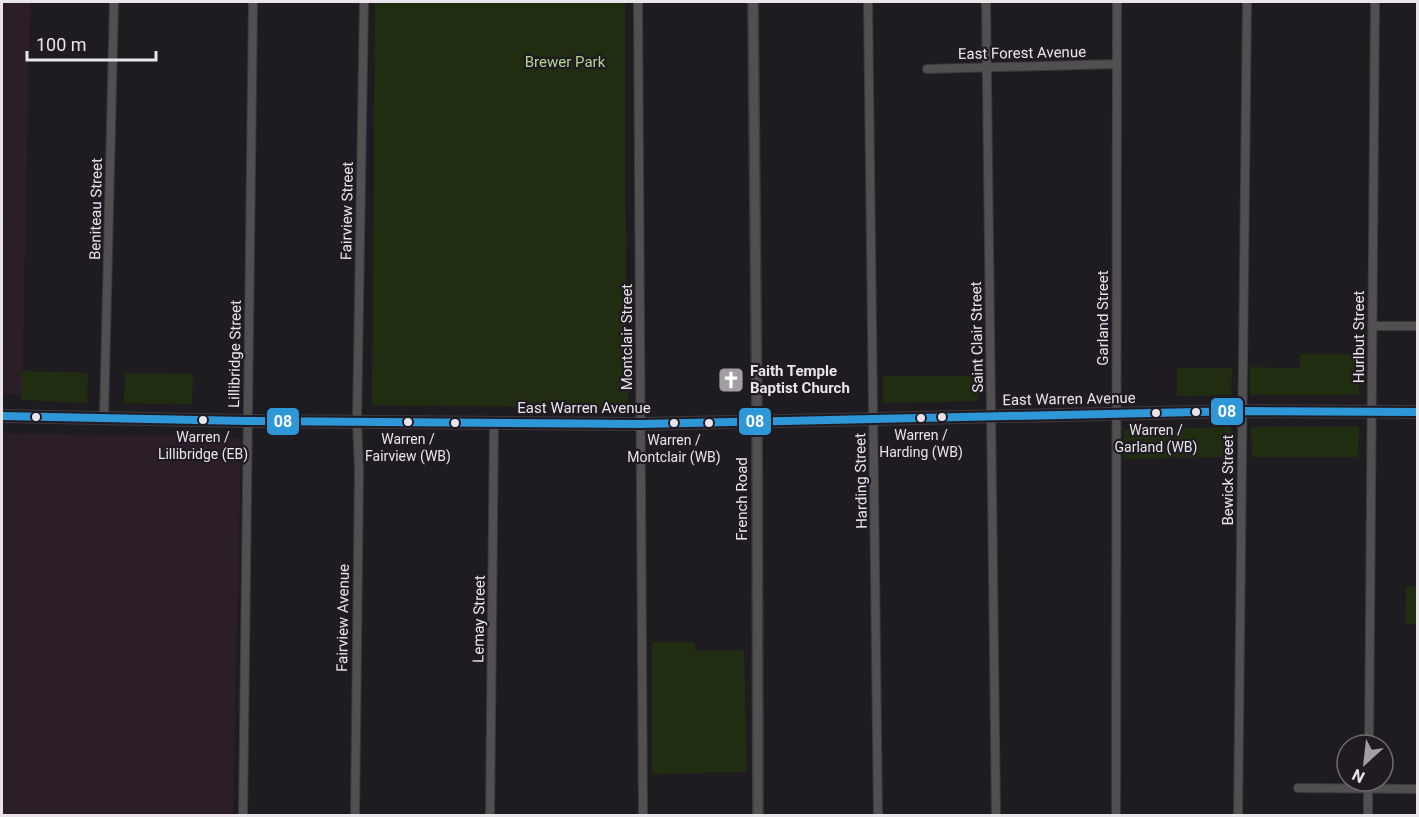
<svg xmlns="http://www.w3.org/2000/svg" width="1419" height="817" viewBox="0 0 1419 817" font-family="Roboto,sans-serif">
	<rect width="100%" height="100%" fill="#1f1c21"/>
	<g fill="#2b1e29">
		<path d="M2 2H30L22 395 2 394Z"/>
		<path d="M2 433 241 438 233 815H2Z"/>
	</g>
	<g fill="#212d10">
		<path d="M375 2H625V172L628 408 372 405Z"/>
		<path d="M1300 354H1359V395H1250V367L1300 368Z"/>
		<path d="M1177 368H1232L1231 395 1177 396Z"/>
		<path d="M22 371 88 373 87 403 21 400Z"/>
		<path d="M125 373 193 374 192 404 124 403Z"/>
		<path d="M883 376H979L978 401 883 403Z"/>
		<path d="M1231 427V457L1124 459V430Z"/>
		<path d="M1251 427H1359L1358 457H1252Z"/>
		<path d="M1406 587H1417V624H1405Z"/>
		<path d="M652 642H694L695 651 744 650 747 772 652 774Z"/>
	</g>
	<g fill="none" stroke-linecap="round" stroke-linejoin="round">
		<defs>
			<g id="minor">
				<path d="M638 2 643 816"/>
				<path d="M868 2 878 816"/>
				<path d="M986 2 996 816"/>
				<path d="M927 69 1117 64"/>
				<path d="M1372 326H1418"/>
				<path d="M104 417 114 2"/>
				<path d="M1369 745 1375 2"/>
				<path d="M1298 788 1418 789"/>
				<path d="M243 816 253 2"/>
				<path d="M355 816 359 471 357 421 364 2"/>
				<path d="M490 816 494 423"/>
				<path d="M1116 816 1117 2"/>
				<path d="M1238 816 1247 2"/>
				<path d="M1368 816V781"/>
			</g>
			<path id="tertiary" d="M753 2 757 421 758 816"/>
			<path id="secondary" d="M2 416 247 421 641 424 1242 411 1418 412"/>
		</defs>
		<use href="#minor" stroke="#3b393c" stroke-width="10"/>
		<use href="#tertiary" stroke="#3b393c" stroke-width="12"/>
		<use href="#secondary" stroke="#3b393c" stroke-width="14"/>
		<use href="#minor" stroke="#514f50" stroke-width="8"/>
		<use href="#tertiary" stroke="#514f50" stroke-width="9"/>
		<use href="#secondary" stroke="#5d5a5b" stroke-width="10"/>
		<defs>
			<path id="bus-1" d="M2 416 247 421 641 424 1242 411 1418 412"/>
		</defs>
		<use href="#bus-1" stroke="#201a23" stroke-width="12"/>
		<use href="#bus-1" stroke="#2d97d7" stroke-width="8"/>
	</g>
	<defs>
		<symbol id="church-square" viewBox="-11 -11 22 22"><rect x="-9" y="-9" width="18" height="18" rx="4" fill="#a29ea4" stroke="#201a23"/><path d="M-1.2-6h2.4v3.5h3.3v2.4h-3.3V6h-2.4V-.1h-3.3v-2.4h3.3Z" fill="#fff"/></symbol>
	</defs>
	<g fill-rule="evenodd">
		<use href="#church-square" x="716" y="365" width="30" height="30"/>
	</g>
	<g fill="#e8e4ea" stroke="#201a23" stroke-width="2">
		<circle cx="1196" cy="412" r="5"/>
		<circle cx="1156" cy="413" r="5"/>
		<circle cx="36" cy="417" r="5"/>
		<circle cx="942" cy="417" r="5"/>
		<circle cx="921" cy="418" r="5"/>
		<circle cx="203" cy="420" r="5"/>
		<circle cx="408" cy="422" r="5"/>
		<circle cx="455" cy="423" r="5"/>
		<circle cx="674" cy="423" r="5"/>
		<circle cx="709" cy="423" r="5"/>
	</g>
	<g text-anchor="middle" stroke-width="4.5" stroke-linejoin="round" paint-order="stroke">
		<g font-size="14" fill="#e8e4ea" stroke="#201a23">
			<text x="1156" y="435">Warren /<tspan x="1156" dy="17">Garland (WB)</tspan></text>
			<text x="921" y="440">Warren /<tspan x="921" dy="17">Harding (WB)</tspan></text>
			<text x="203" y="442">Warren /<tspan x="203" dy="17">Lillibridge (EB)</tspan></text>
			<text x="408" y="444">Warren /<tspan x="408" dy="17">Fairview (WB)</tspan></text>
			<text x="674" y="445">Warren /<tspan x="674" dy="17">Montclair (WB)</tspan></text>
		</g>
		<g font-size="15" fill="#e8e4ea" stroke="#201a23">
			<text transform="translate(1022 53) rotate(-1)" y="5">East Forest Avenue</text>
			<text transform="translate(96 209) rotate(-89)" y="5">Beniteau Street</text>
			<text transform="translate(347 211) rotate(-89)" y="5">Fairview Street</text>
			<text transform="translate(1103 318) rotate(-90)" y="5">Garland Street</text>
			<text transform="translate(627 337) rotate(-90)" y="5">Montclair Street</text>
			<text transform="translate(977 337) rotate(-91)" y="5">Saint Clair Street</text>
			<text transform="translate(1359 337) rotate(-90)" y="5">Hurlbut Street</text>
			<text transform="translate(235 354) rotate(-89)" y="5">Lillibridge Street</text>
			<text transform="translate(1069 399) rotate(-1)" y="5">East Warren Avenue</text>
			<text x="584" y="413">East Warren Avenue</text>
			<text transform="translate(1228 480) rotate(-90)" y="5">Bewick Street</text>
			<text transform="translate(861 481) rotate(-91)" y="5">Harding Street</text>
			<text transform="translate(742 499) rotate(-90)" y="5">French Road</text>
			<text transform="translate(343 618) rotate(-89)" y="5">Fairview Avenue</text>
			<text transform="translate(479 619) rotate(-89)" y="5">Lemay Street</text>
		</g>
		<g font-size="15" fill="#b4d590" stroke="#201a23">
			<text x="565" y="67">Brewer Park</text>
		</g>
		<g font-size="15" font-weight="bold" fill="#e8e4ea" stroke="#201a23" text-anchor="start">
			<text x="750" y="376">Faith Temple<tspan x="750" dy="17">Baptist Church</tspan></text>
		</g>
	</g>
	<g stroke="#201a23" stroke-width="2">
		<rect x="1210" y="397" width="34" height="29" rx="6" fill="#2d97d7"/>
		<rect x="266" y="407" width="34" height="29" rx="6" fill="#2d97d7"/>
		<rect x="738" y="407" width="34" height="29" rx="6" fill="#2d97d7"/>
	</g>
	<g font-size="16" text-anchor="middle" font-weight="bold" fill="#fff">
		<text x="1227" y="417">08</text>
		<text x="283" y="427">08</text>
		<text x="755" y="427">08</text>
	</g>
	<rect width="1419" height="817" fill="none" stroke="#e8e4ea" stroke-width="6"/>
	<g transform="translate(1365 763) rotate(207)"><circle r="28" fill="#201a23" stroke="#706b73" stroke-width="1.5"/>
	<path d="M0-4.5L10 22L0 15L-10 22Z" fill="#a29ea4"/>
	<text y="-9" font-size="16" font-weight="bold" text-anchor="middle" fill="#e8e4ea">N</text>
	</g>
	<path d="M27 51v9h129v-9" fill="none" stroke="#e8e4ea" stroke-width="3"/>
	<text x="36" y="51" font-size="18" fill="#e8e4ea" stroke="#201a23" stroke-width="4.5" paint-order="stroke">100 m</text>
</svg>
